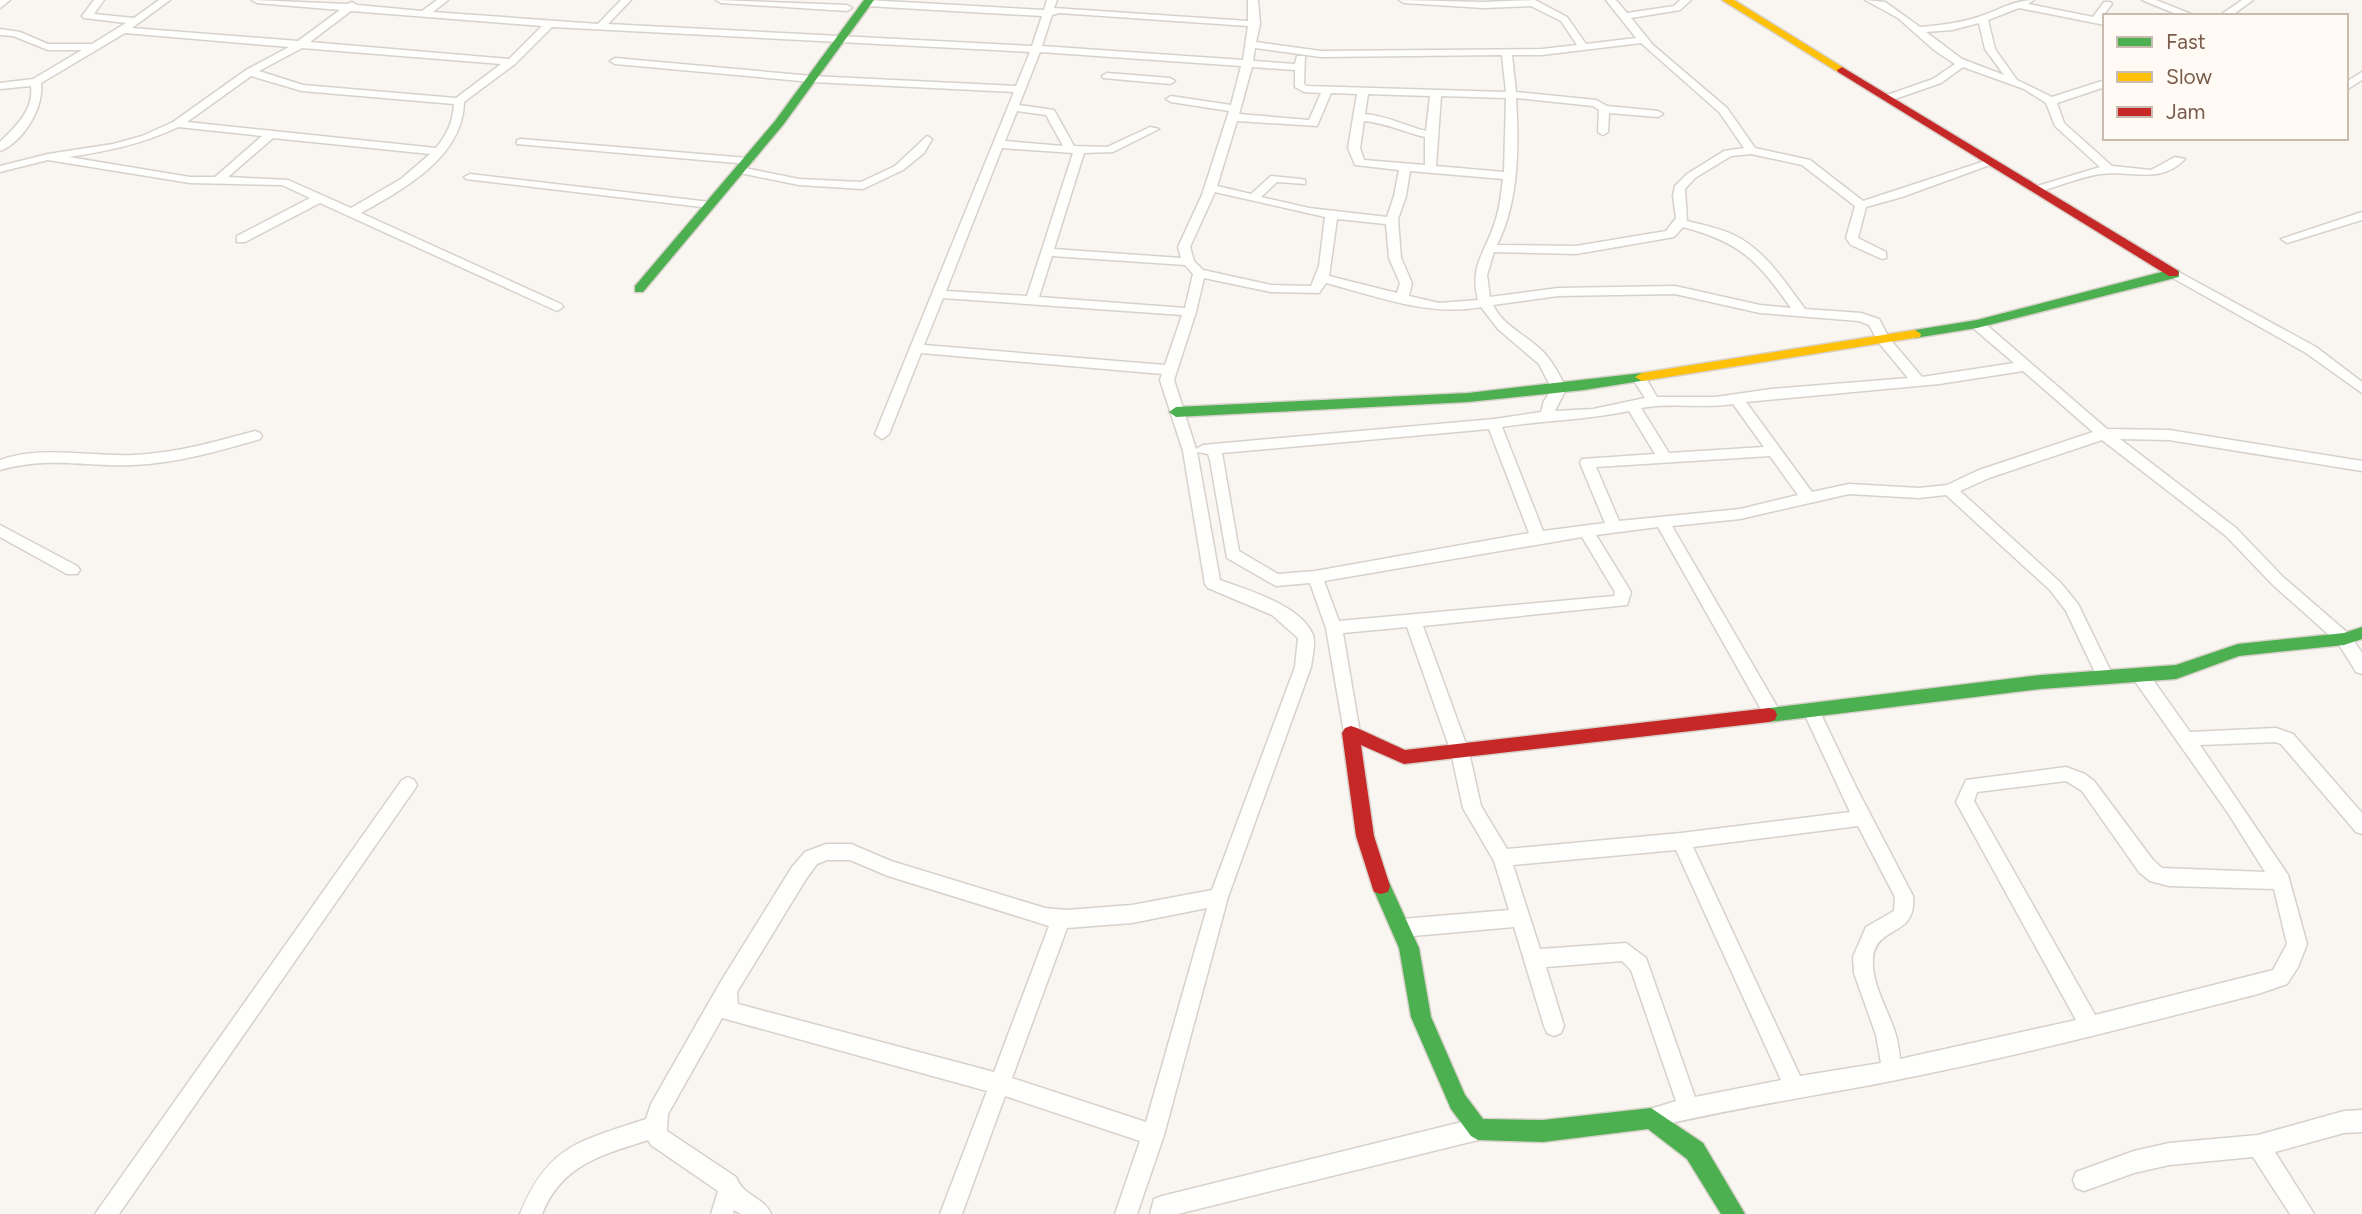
<svg xmlns="http://www.w3.org/2000/svg" width="2362" height="1214" viewBox="0 0 2362 1214" font-family="Figtree,sans-serif">
	<rect width="100%" height="100%" fill="#f9f5f0"/>
	<g fill="none" stroke-linecap="round" stroke-linejoin="round">
		<defs>
			<g id="street">
				<path d="M0 0H10L0 8Z"/>
				<path d="M94 0H104L94 14 134 18 159 0H170L132 28 298 41 340 10 257 3 252 0 347 4 352 2 357 5 422 11 437 0H448L433 12 598 24 621 0H631L608 24 1032 46 1042 16 867 6 862 3 867 0 1044 10 1047 0H1057L1054 8 1248 21V0H1258L1260 24 1256 42 1321 51 1542 49 1577 45 1561 21 1531 6 1484 8 1404 3 1399 0 1484 2 1535 0 1567 17 1586 44 1636 38 1606 0H1616L1627 13 1674 6 1680 0H1691L1680 10 1631 18 1653 45 1727 108 1755 148 1810 160 1863 201 1988 160 1998 162 1902 197 1866 207 1858 238 1886 252V258L1882 259 1851 245 1846 238 1855 206 1802 165 1751 154 1731 156 1695 178 1685 189 1687 221C1703 225 1719 228 1734 235 1765 250 1785 282 1805 309L1861 313 1879 319 1889 338 1922 377 2014 363 1972 327V321H1982L2107 429 2169 430 2362 461V471L2169 440 2120 439 2236 528 2283 577 2350 635 2362 653V674L2356 672 2338 643 2273 585 2226 536 2102 440 1989 478 1960 491 2060 582 2078 604 2114 678 2112 683H2100L2066 611 2050 590 1946 495 1919 498 1849 494 1740 519 1672 526 1779 710 1781 715 1779 720 1773 722 1767 720 1658 527 1596 535 1631 592 1627 605 1423 626 1469 752 1481 806 1507 849 1681 833 1850 812 1803 711 1805 706 1811 704 1817 706 1857 789 1913 896C1917 939 1875 924 1873 959 1871 983 1888 1010 1895 1032 1898 1041 1899 1050 1900 1059L2076 1020 1956 802 1966 780 2066 767 2085 774 2094 781 2153 860 2162 868 2265 872 2228 813 2134 680 2132 675 2134 670H2146L2190 732 2276 728 2293 734 2362 813V834L2356 832 2281 744 2276 742 2200 745 2288 875 2307 944 2298 967 2287 984 2258 994C2136 1025 2014 1057 1891 1081 1811 1097 1730 1108 1651 1128L1644 1125 1641 1118 1644 1111 1676 1101 1631 970 1622 961 1546 967 1564 1026 1561 1033 1554 1036 1547 1033 1544 1026 1514 927 1402 937 1395 934 1392 928 1395 922 1402 919 1509 910 1494 861 1463 808 1451 752 1407 627 1343 633 1360 733 1357 738 1351 740 1345 738 1326 628 1310 583 1276 586 1227 558 1210 460 1208 454 1197 452 1220 580C1247 590 1301 605 1313 635 1316 643 1312 658 1311 667L1228 897 1164 1135 1137 1214H1115L1140 1141 1005 1096 962 1214H940L987 1091 722 1018 668 1114 667 1131 736 1177C743 1196 764 1197 771 1214H741L734 1210 733 1214H711L718 1191 651 1145 648 1140C602 1155 562 1164 542 1214H520C548 1145 580 1141 646 1119L651 1104 720 983 792 867 805 852 826 844H851L891 861 1045 908 1067 910 1132 905 1212 890 1295 667 1298 638 1272 615 1208 588 1205 584 1183 451 1160 380 1162 374 921 353 889 434 882 439 875 434 1014 92 812 82 615 64 610 61 615 58 812 76 1016 86 1030 52 552 27 515 64 464 102C463 157 404 189 361 213L561 304 563 307 557 311 320 203 245 242H237V236L310 198 282 185 190 183 48 160 0 172V166L48 154 113 144 142 136 173 122 246 70 289 47 125 33 41 83C44 108 23 142 0 151V142C16 126 34 110 31 86L0 89V83L33 79 82 50H48L13 36 0 35V29L20 32 48 44H92L126 23 84 18 82 16ZM351 11 542 26 509 59 310 42ZM1059 13 1248 26 1243 60 1042 46 1052 15ZM1641 43 1719 112 1744 148 1724 151 1687 174 1675 186 1673 196 1676 218 1666 231 1576 246 1497 245C1519 201 1519 147 1516 98L1593 106 1599 110 1598 132 1603 135 1608 132 1609 113 1658 117 1663 114 1658 111 1607 106 1596 100 1516 92 1512 55H1542ZM302 48 501 64 456 98 303 85 259 71ZM1255 48 1321 57 1502 55 1506 92 1307 86 1304 84 1305 56H1297L1295 64 1253 61ZM1040 52 1241 66 1231 105 1171 96 1166 99 1171 102 1229 111 1202 195 1178 247 1181 258 1054 249 1084 153 1113 152 1159 129 1150 127 1107 147 1074 146 1054 110 1019 105ZM1252 67 1295 70V87L1304 92 1321 93 1309 120 1239 114ZM251 76 302 91 454 104C453 122 447 134 436 148L187 122ZM1331 93 1357 94 1348 148 1355 165 1399 170 1394 196 1387 217 1309 208 1261 197 1277 182 1305 184V180L1301 179 1271 176 1251 194 1217 186 1237 121 1317 126ZM1368 94 1430 96 1426 131C1403 125 1390 117 1365 114ZM1441 96 1506 98 1504 172 1436 166ZM1017 111 1046 115 1063 146 1005 141ZM1364 121C1386 123 1404 132 1425 137V165L1364 160 1360 148ZM178 127 262 136 215 177H190L69 157C108 151 143 144 178 127ZM273 138 430 154 401 179 351 208 288 180 228 177ZM1002 148 1073 153 1027 296 946 291ZM1410 171 1503 179C1501 193 1500 208 1495 222 1486 252 1469 265 1478 300L1439 303 1409 296 1412 283 1401 258 1398 219 1406 196ZM1215 192 1325 217 1319 266 1311 286 1271 285 1203 270 1194 261 1190 247ZM1337 219 1386 224 1389 258 1400 283 1397 293 1329 276ZM1683 227C1740 242 1757 260 1791 308L1760 305 1675 286 1558 288 1490 297 1487 275 1494 252 1576 254 1674 237ZM1052 256 1185 265 1193 274 1185 308 1039 297ZM1204 278 1271 292 1319 293 1326 283C1377 296 1428 317 1481 307L1498 329 1539 364 1552 389 1544 401 1541 412 1494 419 1203 445 1196 449 1174 380 1196 312ZM1675 294 1760 313 1859 321 1869 325 1879 343 1908 378 1771 389 1716 397H1657L1644 375 1639 374 1632 378 1645 398 1593 409 1555 411 1566 389C1559 373 1551 358 1538 347 1522 333 1502 324 1493 305L1558 296ZM943 298 1182 315 1165 365 924 345ZM2023 371 2093 432 1979 470 1947 485 1919 488 1849 484 1812 492 1746 402 1939 384ZM1733 404 1764 447 1669 453 1641 408C1671 402 1703 409 1733 404ZM1629 411 1655 454 1582 459 1580 463 1605 523 1543 531 1502 427C1545 420 1587 420 1629 411ZM1489 429 1529 533 1315 571 1278 574 1239 551 1222 453ZM1770 456 1798 495 1740 509 1619 521 1596 467ZM1582 537 1615 592 1614 596 1339 621 1324 581ZM2066 781 2082 791 2139 872 2150 881 2169 886 2274 889 2287 944 2273 970 2095 1015 1974 801 1977 792ZM1858 826 1895 897 1894 911 1866 927 1853 957 1854 973 1876 1035 1881 1063 1800 1076 1693 847ZM1676 850 1781 1080 1695 1097 1646 958 1626 943 1540 949 1513 865ZM827 860H850L888 876 1049 926 994 1072 738 1004 737 992 806 879 817 864ZM1207 908 1146 1122 1012 1078 1067 928 1132 923Z"/>
				<path d="M716 0 847 5 852 8 847 11 721 3Z"/>
				<path d="M1865 0 1885 2 1920 27C1941 25 1961 23 1981 16 1999 10 2014 0 2034 0L2028 4 2093 17 2104 2H2110L2112 4 2101 18 2105 19V25L2019 8 1988 20 1995 49 2017 80 2052 97 2105 80V87L2057 103 2064 123 2112 166 2151 170 2175 157 2185 159C2160 185 2132 170 2101 174 2081 177 2061 185 2042 191H2034V187L2100 167 2055 126 2046 103 2024 89 1963 67 1941 83 1892 100H1884V96L1933 79 1955 64 1934 50 1898 18ZM1979 23 1985 49 2004 75 1962 59 1926 32 1952 30Z"/>
				<path d="M2142 0H2156L2196 16H2181Z"/>
				<path d="M2242 0H2253L2231 16H2219Z"/>
				<path d="M2362 72V80L2346 90V82Z"/>
				<path d="M1107 73 1170 78 1175 81 1170 84 1103 78 1102 76Z"/>
				<path d="M927 136 932 139 924 153 903 170 863 189 799 185 740 173 734 170 740 167 799 179 861 182 895 166Z"/>
				<path d="M521 139 748 158 754 161 748 164 517 144V140Z"/>
				<path d="M470 174 710 202 716 205 710 208 466 179 464 177Z"/>
				<path d="M2362 212V220L2287 243 2281 239Z"/>
				<path d="M2175 270 2316 347 2362 382V393L2306 353 2171 277 2169 274Z"/>
				<path d="M255 431 260 433 262 436 260 439C219 451 177 463 133 465 85 467 49 456 0 470V460C44 445 88 457 134 455 175 453 215 442 255 431Z"/>
				<path d="M0 525 77 566 80 570 77 574H67L0 537Z"/>
				<path d="M408 777 414 780 417 785 414 790 119 1214H95L402 780Z"/>
				<path d="M2362 1110V1132L2344 1133 2275 1152 2314 1214H2290L2253 1157 2169 1165 2134 1173 2084 1191 2076 1188 2073 1180 2076 1172 2134 1151 2169 1143 2258 1135 2344 1111Z"/>
				<path d="M1478 1118 1485 1122 1489 1129 1485 1136 1478 1140 1178 1214H1150L1154 1199 1162 1196Z"/>
			</g>
			<g id="fast">
				<path d="M864 0H874L783 125 643 292H635V286L775 121Z"/>
				<path d="M2173 269 2179 271V277L1977 328 1915 338 1909 334 1915 330 1977 320Z"/>
				<path d="M1642 373 1647 374V380L1584 390 1468 402 1176 417 1169 412 1176 407 1468 393Z"/>
				<path d="M2362 627V639L2344 645 2239 656 2176 679 2041 689 1769 722 1763 720 1761 715 1763 710 1769 708 2041 675 2176 665 2238 644 2344 633Z"/>
				<path d="M1381 878 1388 880 1419 948 1431 1017 1465 1095 1483 1119 1543 1120 1651 1108 1703 1143 1745 1214H1721L1687 1159 1648 1129 1543 1142 1478 1140 1471 1136 1451 1109 1411 1017 1399 948 1372 886 1374 880Z"/>
			</g>
			<g id="slow">
				<path d="M1722 0H1734L1847 70 1838 72Z"/>
				<path d="M1915 330 1921 334 1920 337 1642 381 1635 377 1642 373Z"/>
			</g>
			<g id="jam">
				<path d="M1842 67 2177 270 2179 273 2177 276H2169L1838 72 1837 70Z"/>
				<path d="M1769 708 1775 710 1777 715 1775 720 1769 722 1404 764 1361 745 1374 836 1390 886 1388 892 1381 894 1374 892 1372 886 1356 836 1342 733 1345 728 1351 726 1357 728 1405 750Z"/>
			</g>
		</defs>
		<use href="#street" stroke="#d7d1cb" stroke-width="3"/>
		<use href="#fast" stroke="#d9d2cb" stroke-width="3"/>
		<use href="#slow" stroke="#d9d2cb" stroke-width="3"/>
		<use href="#jam" stroke="#d9d2cb" stroke-width="3"/>
		<use href="#street" fill="#fefefd" fill-rule="evenodd"/>
		<use href="#fast" fill="#4caf50" fill-rule="evenodd"/>
		<use href="#slow" fill="#ffc107" fill-rule="evenodd"/>
		<use href="#jam" fill="#c62828" fill-rule="evenodd"/>
	</g>
	<rect x="2103" y="14" width="245" height="126" fill="#fffaf3" stroke="#cabbb1" stroke-width="2"/>
	<rect x="2117" y="37" width="35" height="10" fill="#4caf50" stroke="#cabbb1" stroke-width="2"/>
	<text x="2166" y="49" font-size="21" fill="#7a5c4d">Fast</text>
	<rect x="2117" y="72" width="35" height="10" fill="#ffc107" stroke="#cabbb1" stroke-width="2"/>
	<text x="2166" y="84" font-size="21" fill="#7a5c4d">Slow</text>
	<rect x="2117" y="107" width="35" height="10" fill="#c62828" stroke="#cabbb1" stroke-width="2"/>
	<text x="2166" y="119" font-size="21" fill="#7a5c4d">Jam</text>
</svg>
